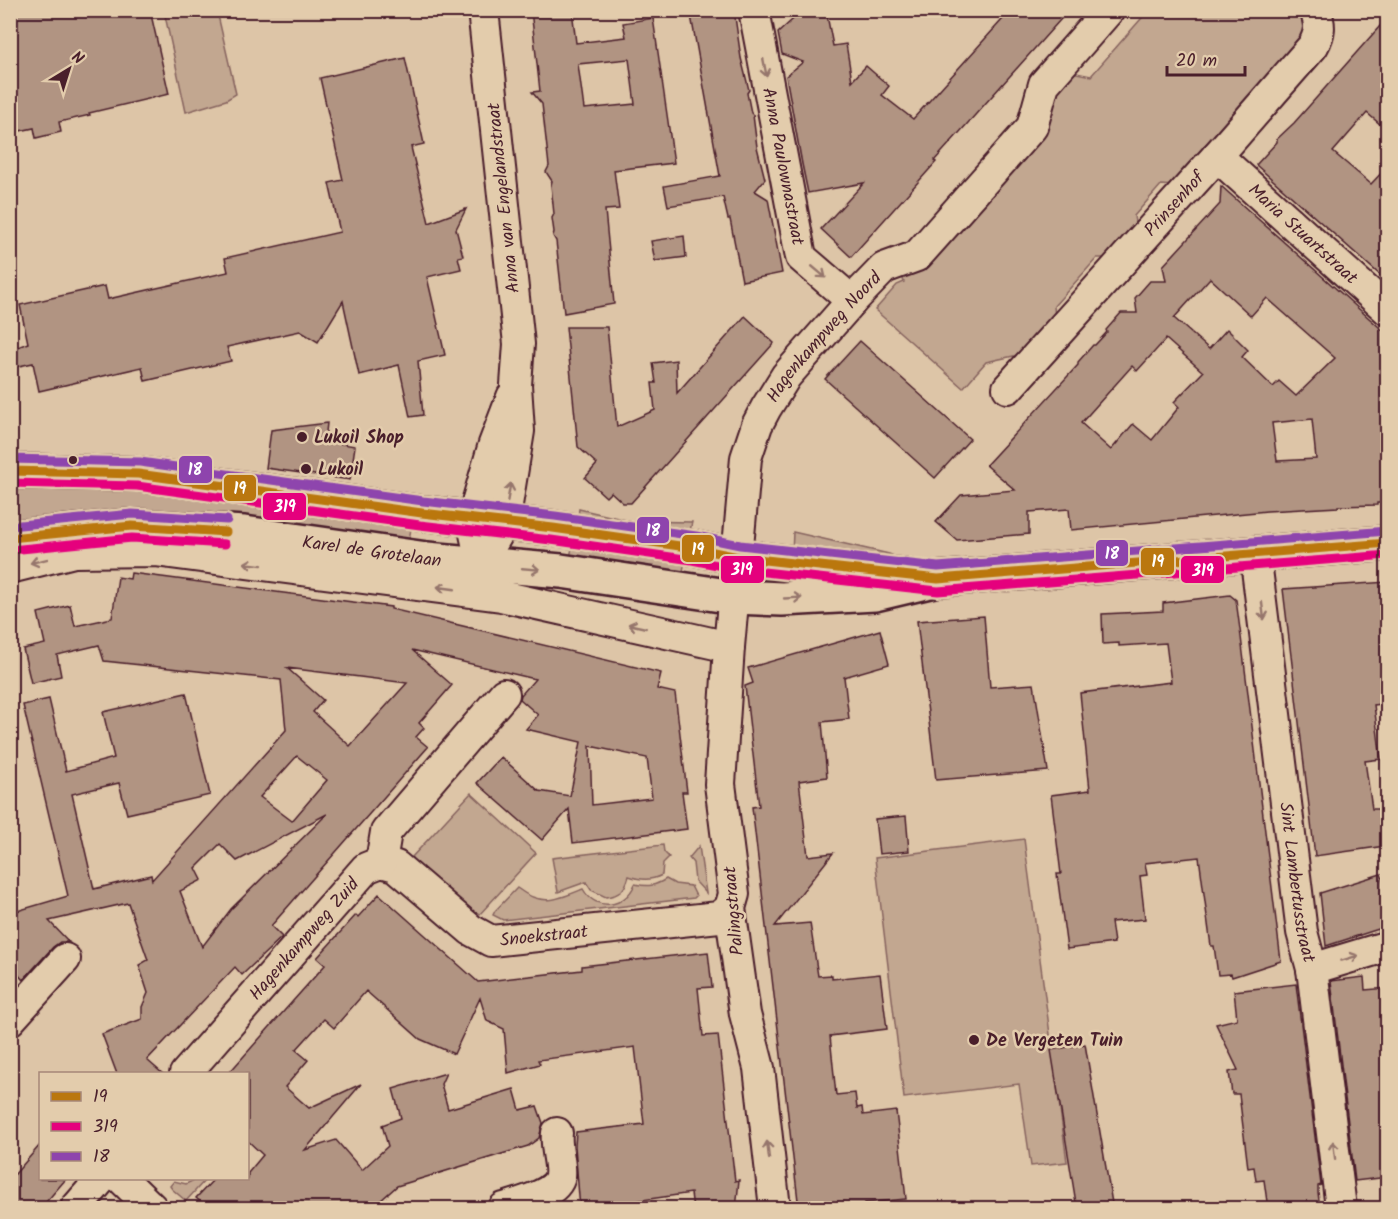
<svg xmlns="http://www.w3.org/2000/svg" width="1398" height="1219" viewBox="0 0 1398 1219" font-family="Kalam,sans-serif">
	<rect width="100%" height="100%" fill="#ddc5a7"/>
	<filter id="ink" filterUnits="userSpaceOnUse"><feTurbulence type="fractalNoise" baseFrequency=".0167" numOctaves="2"/><feDisplacementMap in="SourceGraphic" scale="12" xChannelSelector="R" yChannelSelector="G"/><feConvolveMatrix kernelMatrix="1 2 1 2 8 2 1 2 1" color-interpolation-filters="sRGB"/></filter>
	<g filter="url(#ink)">
		<g fill="#c2a790" stroke="#86635e" stroke-width="1.5">
			<path d="M1301 10 1308 32 1174 186 1161 185 1134 216 1136 229 1110 258H1097L1054 306 1055 318 1018 355 986 362 963 388 875 310 897 285 904 282 901 273 1067 71 1091 76 1148 11Z"/>
			<path d="M164 11H217L236 94 226 100 186 112Z"/>
			<path d="M88 484 412 522 408 547 387 546 370 534 222 513 132 510 65 514 11 522V485Z"/>
			<path d="M579 509 631 521 692 522 688 540 577 525Z"/>
			<path d="M793 532 889 554 897 557 895 566 792 554Z"/>
			<path d="M574 539 686 556 681 581 568 566Z"/>
			<path d="M471 793 536 853 480 914 471 911 411 858Z"/>
			<path d="M1024 839 1067 1162 1031 1166 1019 1084 904 1098 875 858Z"/>
			<path d="M663 845 664 852 669 857 663 863 662 875C650 881 641 880 629 876 625 890 620 895 606 897L591 890 586 882 558 892 552 858Z"/>
			<path d="M699 846 706 893 695 881 693 863 689 858Z"/>
			<path d="M666 879 675 884 691 886 696 896 694 898 503 920 493 915 495 911 517 888C542 907 556 900 583 889 596 912 625 908 635 884 648 887 655 886 666 879Z"/>
			<path d="M196 1179H206L186 1201 172 1189 170 1186 174 1181 186 1184Z"/>
		</g>
		<g fill="#b19482" stroke="#4a1f2b" stroke-width="1.5" fill-rule="evenodd">
			<path d="M10 10H150L169 94 89 113 90 115 59 122 61 132 36 138 34 128 10 133Z"/>
			<path d="M531 10H572L576 43 626 37 623 23 653 18 674 163 614 170 619 209 605 210 614 304 564 313 556 241 553 236 554 232 552 218 554 214 551 185 552 181 546 172 549 166 542 104 532 92 540 91ZM629 59 635 104 584 109 578 64Z"/>
			<path d="M690 10H734L741 58 749 90 747 93 751 113 753 115 757 147 765 179 755 191 768 199 782 273 742 281 730 219H728L723 197 668 206 664 186 720 176Z"/>
			<path d="M803 10H826L833 46 846 44 852 81 866 66 889 86 882 95 913 119 1011 10H1069L934 161 936 162 851 257 821 229 864 183 808 193 802 164 786 76 803 62 782 54 778 33Z"/>
			<path d="M1388 17V131L1367 113 1333 152 1371 184 1388 166V282L1256 165 1277 142V139L1294 123Z"/>
			<path d="M405 58 424 144 411 147 429 223 466 209 456 229 463 256 458 257 461 269 427 277 445 355 418 361 423 415 410 417 399 365 359 375 343 301 318 342 300 331 227 347 231 361 145 381 142 367 39 391 33 363 10 368V350L28 343 20 305 105 286 108 299 228 272 225 258 340 232 329 183 343 180 320 78Z"/>
			<path d="M1221 186 1388 335V503H1377V505L1338 506V507L1267 511 1071 530 1069 509 1029 512V534L957 540 936 522 961 495 1015 490 986 465 1078 365V362L1093 345H1095L1107 332 1106 330 1121 313H1137L1135 298 1150 281H1166L1163 266 1220 204ZM1210 278 1251 316 1267 298 1335 358 1296 396 1279 381 1273 387 1242 357 1248 350 1227 329 1209 349 1174 318ZM1166 339 1203 372 1174 402 1179 407 1152 440 1133 424 1111 450 1081 423 1132 366 1137 371ZM1312 419 1316 459 1277 461 1272 423Z"/>
			<path d="M684 236 686 257 655 261 651 241Z"/>
			<path d="M745 316 774 343 631 503H623L611 492 606 497 585 478 597 464 578 447 566 327H607L617 427 655 410 652 383H656L653 363 676 360 677 393Z"/>
			<path d="M860 341 970 439 935 478 825 379Z"/>
			<path d="M327 423 325 441 355 446 350 480 266 468 271 430Z"/>
			<path d="M131 573 391 607V609L661 673 657 689 675 693 687 792H682L687 829 573 843 569 809 542 840 477 783 501 757 539 791 570 796 581 742 526 729 538 715 520 699 521 695 535 679 412 650 452 685 419 723 424 728 416 737 428 747 271 926 282 937 242 975 235 967 147 1060 163 1074H117L102 1034 142 1019V1007L148 993 139 965 148 960 128 903 49 921 69 942H60L53 947 23 980 10 965V913L68 896 23 705 49 699 66 771 114 758 103 712 186 693 210 795 127 814 119 783 72 794 94 889 151 875 152 880 286 730 281 680 104 661 99 645 57 655 61 676 31 683 23 649 45 644 38 613 70 605 75 626 112 618 118 577 130 579ZM287 668 360 677 407 683 350 746 313 712 323 700ZM590 746 647 758 652 798 592 805ZM297 756 327 780 292 821 260 797ZM327 814 231 909 202 947 180 891 202 880 196 868 220 844 237 861Z"/>
			<path d="M1388 582V703L1374 705 1381 759 1365 761 1372 809H1380L1385 846 1315 856 1283 589Z"/>
			<path d="M1230 595 1236 600 1241 637 1281 961 1232 977 1231 974 1218 975 1214 946H1211L1199 857 1145 863 1147 875 1140 876 1145 919 1111 922 1114 943 1067 949 1057 874H1061L1051 795 1090 790 1080 693 1171 682 1166 643 1119 646V643L1103 644 1102 614 1163 611V603Z"/>
			<path d="M984 616 990 687 1034 684 1048 771 936 780 917 621Z"/>
			<path d="M880 630 889 664 844 677 849 719 822 722 827 777 799 781 808 856 833 853 775 926 810 923 818 976 832 975V979L880 974 887 1029 830 1036 836 1095 855 1093 857 1108 862 1107 863 1115 896 1111 906 1199 865 1203 866 1209H799L752 807 759 806 745 686 753 683 748 668Z"/>
			<path d="M906 816 909 851 879 854 875 819Z"/>
			<path d="M1381 874 1388 897V926L1326 946 1320 893Z"/>
			<path d="M379 894 478 982 582 970V966L708 952 712 987 698 988 703 1036 718 1035 735 1181 739 1180 736 1209H693L691 1193 615 1204 616 1209H580L575 1146 576 1132 644 1124 635 1047 538 1060 540 1064 508 1073 504 1029 487 1021 480 998 454 1054 420 1039 366 991 334 1028 324 1019 296 1050 308 1060 285 1087 309 1108 361 1084 305 1150 336 1140 362 1170 388 1146 382 1125 401 1118 393 1089 446 1073 441 1084 448 1109 514 1089 520 1110 537 1106 543 1123 539 1138 528 1146 397 1186 371 1209H209L196 1198 214 1179H248V1173L263 1155 248 1141V1074H228L325 965 317 958 356 915 358 917Z"/>
			<path d="M1364 977 1365 990 1388 988V1177L1355 1181 1331 981Z"/>
			<path d="M1296 984 1321 1185 1318 1186V1192L1320 1209H1268L1264 1180 1256 1181 1254 1167 1248 1168 1239 1094H1232L1229 1072 1238 1070 1216 1024 1237 1019 1234 991Z"/>
			<path d="M1085 1044 1113 1209H1077L1051 1050Z"/>
			<path d="M40 1145V1179H66L40 1209H10V1175L15 1174Z"/>
		</g>
		<g fill="none" stroke-linecap="round" stroke-linejoin="round">
			<defs>
				<g id="minor">
					<path id="s1" d="M754 10 801 257 852 301"/>
					<path id="s2" d="M1217 156 1388 310"/>
					<path id="s3" d="M1008 388 1217 156 1313 46C1320 33 1321 25 1315 10"/>
					<path d="M477 543 472 520 494 444 512 397"/>
					<path id="s4" d="M1255 553 1302 932 1312 969 1341 1208"/>
					<path d="M480 564 504 523 519 431 516 385 519 344 483 10"/>
					<path d="M10 568 74 552 155 551 501 596 729 647"/>
					<path id="s5" d="M381 862 396 866 471 930 491 941 719 917 730 908"/>
					<path d="M381 862 386 832 504 694"/>
					<path d="M1312 969 1388 946"/>
					<path d="M10 1020 65 959"/>
					<path id="s6" d="M185 1074 366 868 381 862"/>
					<path d="M121 1178 152 1208"/>
					<path d="M76 1208 102 1178"/>
					<path d="M504 1208C519 1203 557 1194 560 1176 562 1164 555 1148 557 1133"/>
					<path id="s7" d="M775 1208 759 1068 745 1014 730 908 734 894 720 784 729 647 746 458 757 425 766 408 786 376 852 301 884 268 917 256 1032 127 1044 84 1109 10"/>
				</g>
				<g id="major">
					<path d="M10 471 138 474 422 513 553 528 694 548 738 557 908 576"/>
					<path id="s8" d="M10 538 132 526 244 533 427 559 561 571 734 597 782 599 875 594 938 579 1388 543"/>
				</g>
			</defs>
			<use href="#minor" stroke="#4a1f2b" stroke-width="34"/>
			<use href="#major" stroke="#4a1f2b" stroke-width="38"/>
			<use href="#minor" stroke="#e3ccac" stroke-width="30"/>
			<use href="#major" stroke="#e3ccac" stroke-width="33"/>
			<defs>
				<g id="bus-1">
					<path d="M10 471 138 474 422 513 553 528 694 548 738 557 938 579 1388 543"/>
					<path d="M10 538 132 526 226 532"/>
				</g>
				<g id="bus-2">
					<path d="M10 483 137 486 420 525 551 540 692 560 737 569 938 591 1388 555"/>
					<path d="M11 550 132 538 225 544"/>
				</g>
				<g id="bus-3">
					<path d="M10 459 140 462 423 501 555 516 696 536 740 545 938 567 1387 531"/>
					<path d="M10 526 132 514 227 520"/>
				</g>
			</defs>
			<use href="#bus-1" stroke="#e3ccac" stroke-width="14"/>
			<use href="#bus-2" stroke="#e3ccac" stroke-width="14"/>
			<use href="#bus-3" stroke="#e3ccac" stroke-width="14"/>
			<use href="#bus-1" stroke="#ba770f" stroke-width="9"/>
			<use href="#bus-2" stroke="#e5007d" stroke-width="9"/>
			<use href="#bus-3" stroke="#8e44ad" stroke-width="9"/>
		</g>
		<defs><path id="oneway-shaft" d="M-6 0H5M1.5-3L5.5 0L1.5 3" fill="none" stroke-width="1.6" stroke-linecap="round" stroke-linejoin="round" transform="scale(1.5)"/></defs>
		<g stroke="#96766c">
			<use href="#oneway-shaft" transform="translate(765 68) rotate(79)"/>
			<use href="#oneway-shaft" transform="translate(819 272) rotate(40)"/>
			<use href="#oneway-shaft" transform="translate(509 492) rotate(-80)"/>
			<use href="#oneway-shaft" transform="translate(39 561) rotate(166)"/>
			<use href="#oneway-shaft" transform="translate(253 564) rotate(-173)"/>
			<use href="#oneway-shaft" transform="translate(531 569) rotate(5)"/>
			<use href="#oneway-shaft" transform="translate(446 588) rotate(-172)"/>
			<use href="#oneway-shaft" transform="translate(793 598) rotate(-3)"/>
			<use href="#oneway-shaft" transform="translate(1263 611) rotate(83)"/>
			<use href="#oneway-shaft" transform="translate(637 626) rotate(-167)"/>
			<use href="#oneway-shaft" transform="translate(1350 958) rotate(-17)"/>
			<use href="#oneway-shaft" transform="translate(768 1150) rotate(-97)"/>
			<use href="#oneway-shaft" transform="translate(1334 1150) rotate(-97)"/>
		</g>
	</g>
	<g fill="#4a1f2b" stroke="#e3ccac" stroke-width="2">
		<circle cx="302" cy="437" r="6"/>
		<circle cx="73" cy="460" r="5"/>
		<circle cx="306" cy="469" r="6"/>
		<circle cx="974" cy="1040" r="6"/>
	</g>
	<g text-anchor="middle" stroke-width="5" stroke-linejoin="round" paint-order="stroke">
		<g font-size="18" fill="#4a1f2b" stroke="#e3ccac">
			<text dy="6" stroke="none"><textPath href="#s1" startOffset="159">Anna Paulownastraat</textPath></text>
			<text transform="translate(503 198) rotate(-96)" y="6">Anna van Engelandstraat</text>
			<text dy="6" stroke="none"><textPath href="#s3" startOffset="248">Prinsenhof</textPath></text>
			<text dy="6" stroke="none"><textPath href="#s2" startOffset="116">Maria Stuartstraat</textPath></text>
			<text dy="6" stroke="none"><textPath href="#s7" startOffset="902">Hagenkampweg Noord</textPath></text>
			<text dy="6" stroke="none"><textPath href="#s8" startOffset="364">Karel de Grotelaan</textPath></text>
			<text dy="6" stroke="none"><textPath href="#s4" startOffset="332">Sint Lambertusstraat</textPath></text>
			<text transform="translate(733 911) rotate(-95)" y="6">Palingstraat</text>
			<text dy="6" stroke="none"><textPath href="#s5" startOffset="190">Snoekstraat</textPath></text>
			<text dy="6" stroke="none"><textPath href="#s6" startOffset="180">Hagenkampweg Zuid</textPath></text>
		</g>
		<g font-size="18" font-weight="bold" fill="#4a1f2b" stroke="#e3ccac" text-anchor="start">
			<text x="314" y="443">Lukoil Shop</text>
			<text x="318" y="475">Lukoil</text>
			<text x="986" y="1046">De Vergeten Tuin</text>
		</g>
	</g>
	<g stroke="#e3ccac" stroke-width="2">
		<rect x="178" y="455" width="35" height="29" rx="6" fill="#8e44ad"/>
		<rect x="223" y="474" width="34" height="28" rx="6" fill="#ba770f"/>
		<rect x="262" y="492" width="45" height="29" rx="6" fill="#e5007d"/>
		<rect x="636" y="516" width="34" height="28" rx="6" fill="#8e44ad"/>
		<rect x="681" y="534" width="34" height="29" rx="6" fill="#ba770f"/>
		<rect x="1095" y="539" width="34" height="28" rx="6" fill="#8e44ad"/>
		<rect x="1140" y="547" width="35" height="29" rx="6" fill="#ba770f"/>
		<rect x="720" y="555" width="45" height="29" rx="6" fill="#e5007d"/>
		<rect x="1180" y="555" width="45" height="29" rx="6" fill="#e5007d"/>
	</g>
	<g font-size="16" text-anchor="middle" font-weight="bold" fill="#fff">
		<text x="195" y="475">18</text>
		<text x="240" y="494">19</text>
		<text x="285" y="512">319</text>
		<text x="653" y="536">18</text>
		<text x="698" y="555">19</text>
		<text x="1112" y="559">18</text>
		<text x="1158" y="567">19</text>
		<text x="742" y="575">319</text>
		<text x="1203" y="576">319</text>
	</g>
	<rect width="1398" height="1219" fill="none" stroke="#e3ccac" stroke-width="36"/>
	<rect x="18" y="18" width="1362" height="1183" fill="none" stroke="#4a1f2b" stroke-width="2" filter="url(#ink)"/>
	<rect x="39" y="1072" width="210" height="108" fill="#e3ccac" stroke="#a68778" stroke-width="1.5"/>
	<rect x="51" y="1092" width="30" height="9" fill="#ba770f" stroke="#a68778" stroke-width="1.5"/>
	<text x="93" y="1102" font-size="18" fill="#4a1f2b">19</text>
	<rect x="51" y="1122" width="30" height="9" fill="#e5007d" stroke="#a68778" stroke-width="1.5"/>
	<text x="93" y="1132" font-size="18" fill="#4a1f2b">319</text>
	<rect x="51" y="1152" width="30" height="9" fill="#8e44ad" stroke="#a68778" stroke-width="1.5"/>
	<text x="93" y="1162" font-size="18" fill="#4a1f2b">18</text>
	<g transform="translate(69 69) rotate(38)" stroke="#e3ccac" stroke-width="4.5" paint-order="stroke">
	<path d="M0-4.5L10 22L0 15L-10 22Z" fill="#4a1f2b"/>
	<text y="-9" font-size="16" font-weight="bold" text-anchor="middle" fill="#4a1f2b">N</text>
	</g>
	<path d="M1167 66v9h78v-9" fill="none" stroke="#4a1f2b" stroke-width="3"/>
	<text x="1176" y="66" font-size="18" fill="#4a1f2b" stroke="#e3ccac" stroke-width="4.5" paint-order="stroke">20 m</text>
</svg>
